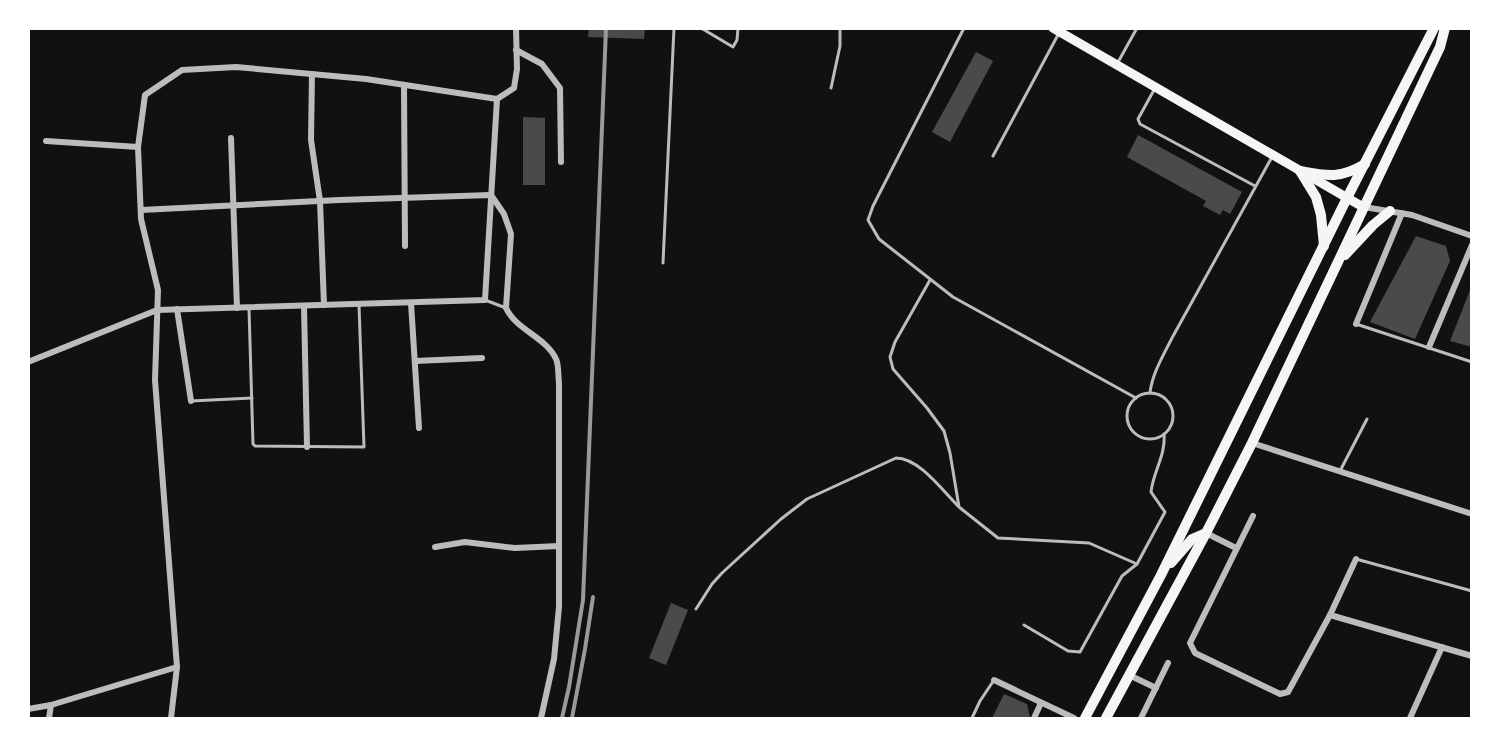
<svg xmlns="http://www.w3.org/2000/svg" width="1500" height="747" viewBox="0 0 1500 747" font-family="Mulish,sans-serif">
	<rect width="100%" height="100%" fill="#111"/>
	<g fill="#4a4a4a">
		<path d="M589 28H645L644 39 588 37Z"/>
		<path d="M976 52 993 61 950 142 932 132Z"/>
		<path d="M523 117 545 118V185H523Z"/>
		<path d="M1138 135 1242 192 1230 214 1223 210 1220 215 1203 206 1206 201 1127 157Z"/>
		<path d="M1416 236 1446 246 1450 261 1415 339 1370 322Z"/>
		<path d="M1472 285V347L1450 341Z"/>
		<path d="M671 603 688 610 666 665 649 658Z"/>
		<path d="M1004 694 1027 704 1030 718H992Z"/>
	</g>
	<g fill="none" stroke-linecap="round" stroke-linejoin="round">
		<g stroke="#bcbcbc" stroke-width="3">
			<path d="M701 28 733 47 737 40 738 28"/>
			<path d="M964 28 873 206 868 220 879 239 953 297 1136 398"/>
			<path d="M1117 64 1137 28"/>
			<path d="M831 88 840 46V28"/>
			<path d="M1154 90 1138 119 1140 124 1255 186"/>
			<path d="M993 156 1059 33"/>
			<path d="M663 263 674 28"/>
			<path d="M930 280 895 342 890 357 893 369 927 408 944 431 950 453 959 507 998 538 1089 543 1137 564"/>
			<path d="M485 300 506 308"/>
			<path d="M249 309 253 444 255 446 364 447 359 305"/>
			<path d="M1356 324 1472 362"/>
			<path d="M1150 393C1152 374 1163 356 1172 338L1272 157"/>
			<circle cx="1150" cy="416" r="23"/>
			<path d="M191 401 252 398"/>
			<path d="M1340 471 1367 419"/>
			<path d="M1356 559 1472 591"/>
			<path d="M696 609 712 584 722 573 781 519 807 499 896 458C919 458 942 490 958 506"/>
			<path d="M1024 625 1068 651 1080 652 1122 576 1137 564 1165 512 1151 492C1153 472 1166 455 1164 434"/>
			<path d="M972 718 980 701 994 680"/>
		</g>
		<g stroke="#bcbcbc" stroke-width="6">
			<path d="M516 50 542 64 560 88 561 162"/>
			<path d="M312 74 311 140 320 201 324 305"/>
			<path d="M404 85 405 246"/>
			<path d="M231 138 237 308"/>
			<path d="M46 141 138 147"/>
			<path d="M1364 207 1412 215 1472 236"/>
			<path d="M141 210 339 200 491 195 504 214 511 234 506 308C516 330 546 337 556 359 559 365 558 376 559 383V607L554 659 541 718"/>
			<path d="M411 303 419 428"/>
			<path d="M304 306 307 447"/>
			<path d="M177 309 191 401"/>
			<path d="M1356 324 1402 213"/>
			<path d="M1429 347 1472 245"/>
			<path d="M415 361 482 358"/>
			<path d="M28 362 157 310 485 300 497 99"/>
			<path d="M1252 443 1472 514"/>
			<path d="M1253 516 1190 643 1195 653 1280 694 1288 692 1330 615 1356 559"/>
			<path d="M1206 533 1236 548"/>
			<path d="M435 547 465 542 515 548 559 546"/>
			<path d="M1330 615 1472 656"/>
			<path d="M1129 675 1156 688"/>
			<path d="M994 680 1074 718"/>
			<path d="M28 709 51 705 177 667"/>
			<path d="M49 718 51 705"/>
			<path d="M171 718 177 667 155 380 158 290 141 219 138 147 145 95 182 70 236 67 366 79 497 99 514 88 517 69 516 28"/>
			<path d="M1034 718 1041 703"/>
			<path d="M1141 718 1168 663"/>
			<path d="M1410 718 1442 647"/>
		</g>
		<path stroke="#f5f5f5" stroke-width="9" d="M1053 28 1363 207"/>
		<g stroke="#f5f5f5" stroke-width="10">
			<path d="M1300 171 1316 197 1321 215 1324 246"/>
			<path d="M1300 171C1327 176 1340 179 1365 164"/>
			<path d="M1345 255 1373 225 1390 211"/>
			<path d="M1171 563 1192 539 1206 533"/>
			<path d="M1085 718 1161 575 1347 198 1434 28"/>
			<path d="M1106 718 1206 533 1252 443 1440 47 1445 28"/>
		</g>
		<g stroke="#9a9a9a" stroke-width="4">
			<path d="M562 718 569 687 583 600 606 28"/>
			<path d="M572 718 585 649 593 597"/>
		</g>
	</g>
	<rect width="1500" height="747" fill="none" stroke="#ffffff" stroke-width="60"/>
</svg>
